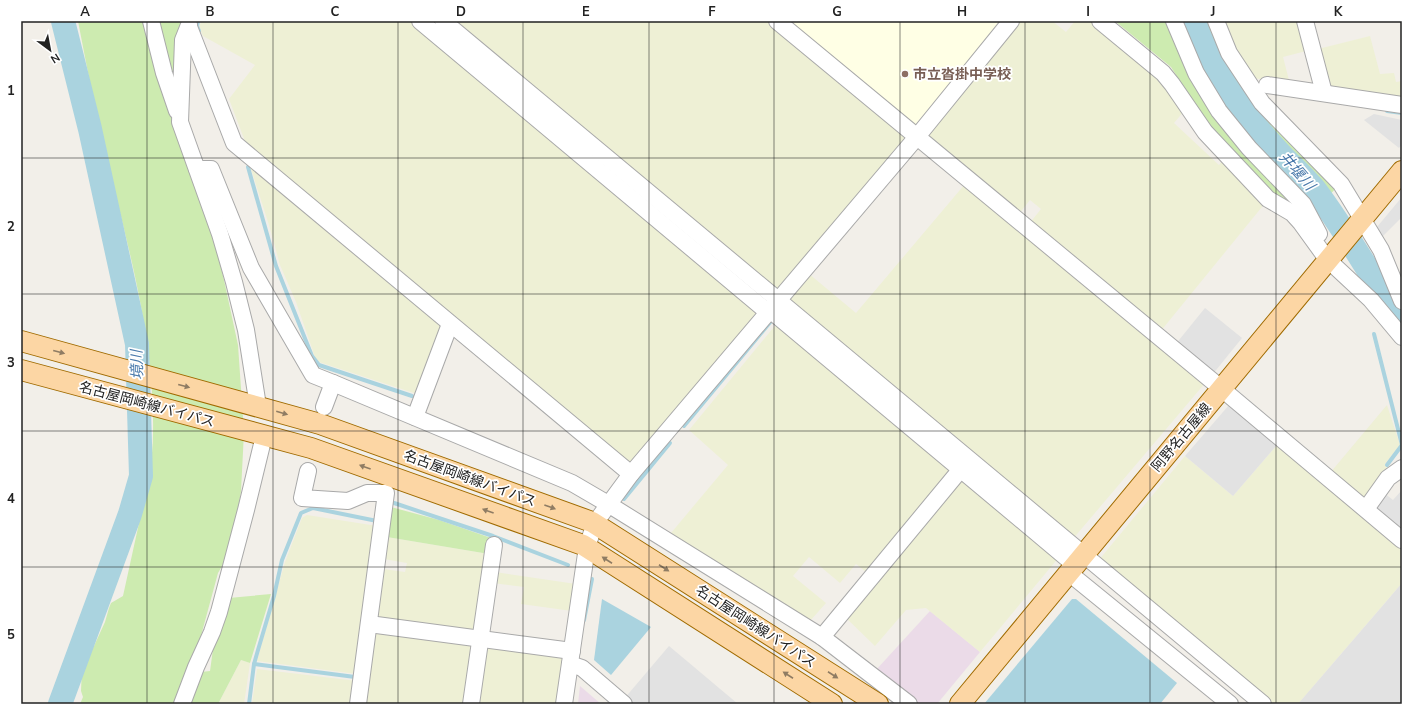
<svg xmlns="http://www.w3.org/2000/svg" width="1423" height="725" viewBox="0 0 1423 725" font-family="'Nunito Sans','Noto Sans JP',sans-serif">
	<rect width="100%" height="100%" fill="#f2efe9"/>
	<g fill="#ebdbe8">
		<path d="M930 611 980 652 937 704H919L876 670Z"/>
		<path d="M580 686 601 704H578Z"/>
	</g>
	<path fill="#ffffe5" d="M788 21H1003L914 126Z"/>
	<g fill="#eef0d5">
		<path d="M202 21H416L761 313 633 465 626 464 246 144 229 99 255 65 203 36 199 26Z"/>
		<path d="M448 21H769L905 133 906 139 775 292Z"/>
		<path d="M1018 21H1052L1066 32 1075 21H1095L1149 65 1185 110 1174 123 1219 165 1225 158 1266 202 1160 332 1029 224 1041 209 1030 200 1018 215 928 141 926 133Z"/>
		<path d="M1223 21H1302L1310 50 1283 57 1290 84 1253 78 1240 61Z"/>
		<path d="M1370 36 1380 74 1394 73 1396 82 1402 81V102L1328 90 1318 49Z"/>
		<path d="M250 166 442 324 417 394 319 362 315 357 296 302 280 265 269 225Z"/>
		<path d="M965 184 1206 382 1072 540 787 298 808 273 856 313Z"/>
		<path d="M778 322 955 471 870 575 856 564 840 583 809 557 793 576 826 603 810 621 671 533 728 465 689 430Z"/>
		<path d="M1387 405 1400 445 1385 464 1389 473 1362 500 1330 473Z"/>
		<path d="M1277 445 1402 547V583L1298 704H1266L1098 561 1185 456 1233 496Z"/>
		<path d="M960 474 1060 556 980 652 926 608 906 610 875 646 844 616Z"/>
		<path d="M307 515 377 526 357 674 257 661 285 562 302 518Z"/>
		<path d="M387 537 489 554 477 631 378 620 376 616 383 569 405 572 407 563 384 559Z"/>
		<path d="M495 572 576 584 572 611 521 604 524 587 493 583Z"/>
		<path d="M373 631 473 640 467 704H365Z"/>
		<path d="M484 646 564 655 557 704H476Z"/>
		<path d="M241 660 250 663 244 704H218Z"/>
		<path d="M257 669 357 681 354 704H252Z"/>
	</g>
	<g fill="#cdebb0">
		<path d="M78 21H147L210 222 224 280 238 345 244 432 241 491 232 549 218 573 192 669 178 704H80L83 697 81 691 82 666 94 646 105 622 109 608 111 603 123 596C129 569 135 541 141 514 147 487 153 460 153 433 155 330 123 230 100 131 92 94 85 57 78 21Z"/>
		<path d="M155 21H182L178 106Z"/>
		<path d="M1115 21H1170L1195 80 1308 220 1275 194 1209 124 1192 100 1171 67Z"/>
		<path d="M1199 21H1212L1214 27 1336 188 1327 198 1245 107 1251 102 1249 99 1242 103C1224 78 1209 51 1199 21Z"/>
		<path d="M391 507 439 520 491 538 489 554 387 537Z"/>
		<path d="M271 594 250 663 241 660 218 704H188L201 672 210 671 214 642 229 598Z"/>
	</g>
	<g fill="#e2e2e2">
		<path d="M1374 114 1402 120V144L1399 148 1364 120Z"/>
		<path d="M1402 197V217L1381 238 1377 227Z"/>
		<path d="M1205 308 1242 338 1212 375 1175 345Z"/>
		<path d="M1229 405 1277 445 1233 496 1185 456Z"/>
		<path d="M1402 490V534L1375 511 1374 506 1384 493 1393 500Z"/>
		<path d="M1402 583V704H1298L1385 603Z"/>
		<path d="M669 646 738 704H630L624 699Z"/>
	</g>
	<g fill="#aad3df">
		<path d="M602 599 651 627 611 675 594 660Z"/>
		<path d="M1072 599H1076L1177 683 1160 704H984Z"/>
	</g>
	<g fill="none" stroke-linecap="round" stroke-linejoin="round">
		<g stroke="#aad3df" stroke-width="4">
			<path d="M198 21 197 26 199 31"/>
			<path d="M1240 107 1250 100"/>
			<path d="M1387 111 1402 113"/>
			<path d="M248 167 276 266 312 356 319 365 412 396"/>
			<path d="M1374 334 1402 445"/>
			<path d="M684 426 772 320"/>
			<path d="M1387 465 1402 445"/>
			<path d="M624 499 670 443"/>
			<path d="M394 503 493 536 568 565"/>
			<path d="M584 620 592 579"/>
			<path d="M254 664 355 677"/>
			<path d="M249 704 254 664 258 650 274 596 282 560 301 513 313 508 377 521"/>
		</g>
		<g stroke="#aad3df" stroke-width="24">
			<path d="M1194 21C1211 73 1246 118 1283 157 1294 168 1305 178 1315 190 1347 232 1372 279 1402 322"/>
			<path d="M60 704 130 514 141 476 137 344 90 129 63 21"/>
		</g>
		<defs>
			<g id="minor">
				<path d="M151 21 164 73 177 111"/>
				<path d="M420 21 763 308 775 314 1075 565"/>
				<path d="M443 21 1263 704"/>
				<path d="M777 21 1222 389 1402 540"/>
				<path d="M1100 21 1163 73 1172 84 1205 132 1268 199 1292 213 1301 223 1327 259 1371 300 1402 337"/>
				<path d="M1174 21 1196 73 1219 111 1249 148 1303 204 1319 234"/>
				<path d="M1216 21 1229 53 1262 103 1341 184 1381 250 1402 301"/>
				<path d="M1305 21 1324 93"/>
				<path d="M189 25 183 40 180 122 220 234 234 282 246 330 258 406"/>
				<path d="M189 27 234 143 631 474"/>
				<path d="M1267 85 1402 105"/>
				<path d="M197 169H211L251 268 313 375 333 383 324 407"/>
				<path d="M333 383 572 483 608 504 822 637 909 704"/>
				<path d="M415 417 450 324"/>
				<path d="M308 471 302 498 348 501 367 493H386L358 704"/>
				<path d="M1366 509 1388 478 1402 468"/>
				<path d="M1069 573 1230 704"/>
				<path d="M369 624 572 651"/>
				<path d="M822 637 961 469"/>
				<path d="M570 664 582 668 624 704"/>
				<path d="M182 704 196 667 212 632 219 612 246 510 264 436"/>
				<path d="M471 704 494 545"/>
				<path d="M564 704 587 547 595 523 631 474 916 138 1011 21"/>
			</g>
			<g id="major">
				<path d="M21 341 320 424 592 522 878 704"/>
				<path d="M21 370 311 448 583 545 832 704"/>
				<path d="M960 704C1107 526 1254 348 1402 171"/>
			</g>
		</defs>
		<use href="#minor" stroke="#a9a9a9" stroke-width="18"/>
		<use href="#major" stroke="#a06b00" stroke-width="22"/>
		<use href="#minor" stroke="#fff" stroke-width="16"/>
		<use href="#major" stroke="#fcd6a4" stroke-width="20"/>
	</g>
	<defs><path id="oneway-solid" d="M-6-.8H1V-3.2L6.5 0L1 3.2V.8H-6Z"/></defs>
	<g fill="#8f7c63">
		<use href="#oneway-solid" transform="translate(59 352) rotate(15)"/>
		<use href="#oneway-solid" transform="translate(184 386) rotate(15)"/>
		<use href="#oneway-solid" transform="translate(282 413) rotate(16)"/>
		<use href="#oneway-solid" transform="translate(365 467) rotate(-160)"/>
		<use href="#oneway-solid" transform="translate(550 507) rotate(20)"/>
		<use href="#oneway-solid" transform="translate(488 511) rotate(-160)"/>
		<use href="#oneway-solid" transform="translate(607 560) rotate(-147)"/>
		<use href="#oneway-solid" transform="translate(664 568) rotate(33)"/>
		<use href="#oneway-solid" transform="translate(788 675) rotate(-147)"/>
		<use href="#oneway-solid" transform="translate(833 675) rotate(33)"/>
	</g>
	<path fill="none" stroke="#222" stroke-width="1" stroke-opacity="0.55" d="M147 21V704M273 21V704M398 21V704M523 21V704M649 21V704M774 21V704M900 21V704M1025 21V704M1150 21V704M1276 21V704M21 158H1402M21 294H1402M21 431H1402M21 567H1402"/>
	<circle fill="#8d6e63" stroke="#fff" stroke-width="1.5" cx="905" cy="74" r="4"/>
	<g text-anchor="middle" stroke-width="3.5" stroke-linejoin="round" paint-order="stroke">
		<g font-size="14" font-weight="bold" fill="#785e54" stroke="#fff" text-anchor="start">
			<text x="913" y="79">市立沓掛中学校</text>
		</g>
		<g font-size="14" fill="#222" stroke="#fff">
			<text transform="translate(147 404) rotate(15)" y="5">名古屋岡崎線バイパス</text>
			<text transform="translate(1181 437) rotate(-50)" y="5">阿野名古屋線</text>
			<text transform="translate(470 478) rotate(20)" y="5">名古屋岡崎線バイパス</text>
			<text transform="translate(756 626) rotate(33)" y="5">名古屋岡崎線バイパス</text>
		</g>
		<g font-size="15" font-style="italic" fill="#4a7aab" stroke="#fff">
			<text transform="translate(1297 171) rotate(49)" y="5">井堰川</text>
			<text transform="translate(137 365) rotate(-92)" y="5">境川</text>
		</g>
	</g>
	<rect width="1423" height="725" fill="none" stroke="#ffffff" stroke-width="44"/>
	<g transform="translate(50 50) rotate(148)" stroke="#ffffff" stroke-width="3" paint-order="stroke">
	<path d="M0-3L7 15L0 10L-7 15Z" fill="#222222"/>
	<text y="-6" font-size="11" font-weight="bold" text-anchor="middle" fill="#222222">N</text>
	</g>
	<rect x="22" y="22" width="1379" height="681" fill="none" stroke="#222" stroke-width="1.5"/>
	<g font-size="13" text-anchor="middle" font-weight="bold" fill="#222">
		<text x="85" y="16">A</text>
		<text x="210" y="16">B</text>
		<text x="335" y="16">C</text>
		<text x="461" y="16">D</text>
		<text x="586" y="16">E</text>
		<text x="712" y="16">F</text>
		<text x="837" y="16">G</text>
		<text x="962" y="16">H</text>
		<text x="1088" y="16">I</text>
		<text x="1213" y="16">J</text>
		<text x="1338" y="16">K</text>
		<text x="11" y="95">1</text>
		<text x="11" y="231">2</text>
		<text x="11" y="367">3</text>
		<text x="11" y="503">4</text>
		<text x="11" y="639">5</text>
	</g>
</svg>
